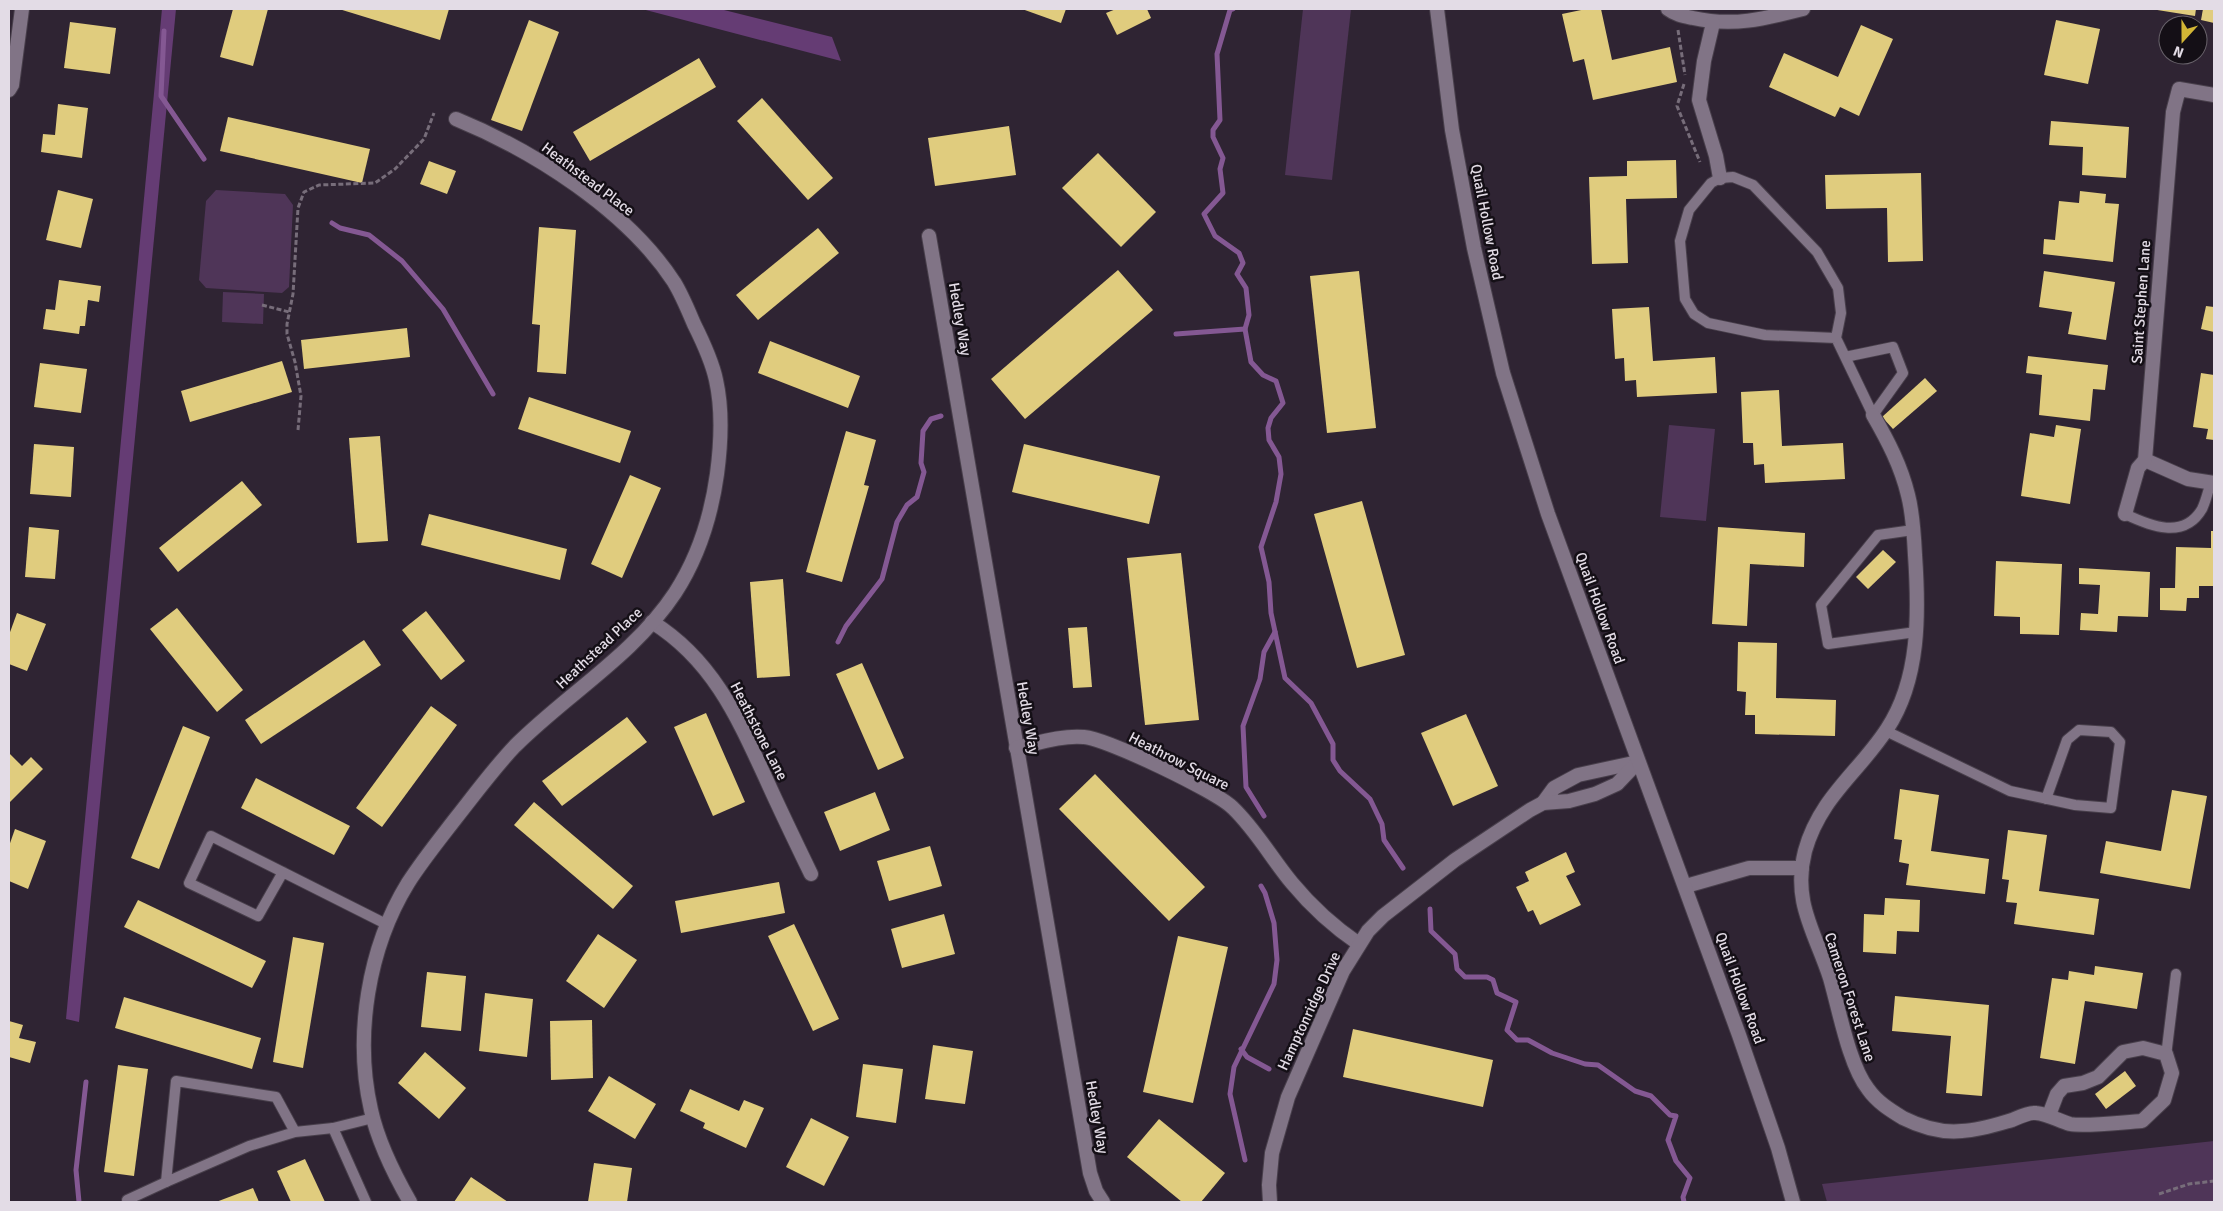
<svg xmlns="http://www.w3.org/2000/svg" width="2223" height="1211" viewBox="0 0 2223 1211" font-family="Signika,sans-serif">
	<rect width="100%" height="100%" fill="#2f2433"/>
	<g fill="#4f3558">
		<path d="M1303 9H1351L1332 180 1285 175Z"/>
		<path d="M216 190 285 194 293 205 289 287 282 293 206 288 199 280 206 201Z"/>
		<path d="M223 292 264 294 263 324 222 322Z"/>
		<path d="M1669 425 1715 429 1706 521 1660 517Z"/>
		<path d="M2214 1141V1202H1827L1822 1184Z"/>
	</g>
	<g fill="#653c74">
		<path d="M162 9H176L79 1022 66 1019Z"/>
		<path d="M642 9H720L832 37 841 61Z"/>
	</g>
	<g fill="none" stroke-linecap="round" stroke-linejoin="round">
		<g stroke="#845893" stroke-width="5">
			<path d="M1233 9 1230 10 1217 54 1220 120 1213 130V137L1223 158 1220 169 1223 193 1204 214 1215 236 1239 253 1243 263 1237 274 1246 288 1249 315 1245 329 1251 362 1263 375 1276 381 1283 403 1271 418 1268 428 1269 440 1279 457 1281 474 1276 502 1261 547 1269 582 1271 613 1285 678 1311 703 1333 744V760L1340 771 1370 799 1382 824 1384 840 1403 868"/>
			<path d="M164 31 161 96 204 159"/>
			<path d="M332 223 340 228 369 235 402 261 443 309 493 394"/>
			<path d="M1176 334 1245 329"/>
			<path d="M838 642 846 626 882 579 897 522 907 505 917 497 924 472 921 463 923 431 931 419 941 416"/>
			<path d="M1264 816 1246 787 1243 726 1260 679 1264 652 1275 632"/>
			<path d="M1430 909 1431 931 1455 954 1457 969 1465 977H1487L1493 980 1497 993 1516 1002 1507 1030 1517 1040H1528L1552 1053 1585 1064 1598 1065 1635 1091 1651 1096 1670 1115 1676 1116 1668 1140 1676 1161 1690 1178 1683 1197 1684 1202"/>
			<path d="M1241 1049 1247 1057 1269 1069"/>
			<path d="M1245 1160 1230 1094 1234 1067 1274 984 1277 960 1274 923 1265 893 1261 886"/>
			<path d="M79 1202 76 1170 86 1082"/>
		</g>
	</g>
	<g fill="#e0cc7e">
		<path d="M233 9H268L253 66 220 57Z"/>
		<path d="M339 9H449L440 40Z"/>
		<path d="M1022 9H1066L1061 23Z"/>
		<path d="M1116 9H1147L1151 18 1117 35 1106 13Z"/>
		<path d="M1586 9H1601L1612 60 1670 47 1677 82 1593 100 1584 59 1573 62 1562 14Z"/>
		<path d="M2151 9H2196L2195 16Z"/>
		<path d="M2203 9H2214V23L2201 20Z"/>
		<path d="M529 20 559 32 522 131 491 120Z"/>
		<path d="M2056 20 2100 29 2088 84 2044 75Z"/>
		<path d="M70 22 116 28 110 74 64 68Z"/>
		<path d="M1861 25 1893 39 1859 116 1840 107 1835 117 1769 87 1784 53 1838 77Z"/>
		<path d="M699 58 716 87 590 161 573 132Z"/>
		<path d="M762 98 833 178 808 200 737 121Z"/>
		<path d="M58 104 88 108 82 158 41 152 43 134 55 135Z"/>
		<path d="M228 117 370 149 362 183 220 151Z"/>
		<path d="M2051 121 2129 127 2126 178 2082 175 2083 147 2049 145Z"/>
		<path d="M1009 126 1016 175 935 186 928 138Z"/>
		<path d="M1098 153 1156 212 1121 247 1062 188Z"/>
		<path d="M1676 160 1677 198 1626 199 1628 263 1592 264 1589 177 1627 176V161Z"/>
		<path d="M429 161 456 171 447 194 420 184Z"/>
		<path d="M1921 173 1923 261 1888 262 1887 208 1826 209 1825 175Z"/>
		<path d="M58 190 93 199 81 248 46 240Z"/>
		<path d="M2080 191 2106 194 2105 203 2119 204 2113 262 2043 254 2044 239 2055 240 2059 201 2079 203Z"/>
		<path d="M539 227 576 230 566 374 537 372 540 325 532 324Z"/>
		<path d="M818 228 839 253 758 320 736 295Z"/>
		<path d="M1118 270 1153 310 1025 419 991 379Z"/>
		<path d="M1359 271 1376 428 1327 433 1310 276Z"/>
		<path d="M2044 271 2115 282 2106 340 2068 334 2072 312 2039 307Z"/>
		<path d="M59 280 101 286 99 302 88 300 85 326H80L79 334 43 329 46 309 55 310Z"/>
		<path d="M2206 306 2214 307V332L2201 329Z"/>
		<path d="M1649 307 1653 361 1715 357 1717 393 1637 397 1636 380 1625 381 1624 358 1615 359 1612 309Z"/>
		<path d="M407 328 410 357 304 369 301 340Z"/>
		<path d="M770 341 860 376 848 408 758 373Z"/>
		<path d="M2028 356 2108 365 2105 390 2093 389 2090 421 2039 415 2042 375 2026 373Z"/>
		<path d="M282 361 292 392 190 422 181 391Z"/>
		<path d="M40 363 87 369 81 413 34 407Z"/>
		<path d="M2201 373 2214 375V440L2206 439 2208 429 2193 427Z"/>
		<path d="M1925 378 1937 391 1893 429 1882 417Z"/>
		<path d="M1779 390 1782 446 1843 443 1845 479 1765 483 1764 464 1754 465 1753 443H1743L1741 392Z"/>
		<path d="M529 397 631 431 620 463 518 429Z"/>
		<path d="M2056 425 2081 429 2070 504 2021 496 2030 433 2054 437Z"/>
		<path d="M846 431 876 440 864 485 869 486 842 582 806 572Z"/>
		<path d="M380 436 388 541 357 543 349 438Z"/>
		<path d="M34 444 74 447 71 497 30 494Z"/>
		<path d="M1024 444 1160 476 1149 524 1012 492Z"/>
		<path d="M630 475 661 488 622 578 591 564Z"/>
		<path d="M242 481 262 505 178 572 159 548Z"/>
		<path d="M1362 501 1405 655 1357 668 1314 514Z"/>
		<path d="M429 514 567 549 560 580 421 545Z"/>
		<path d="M29 527 59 530 55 579 25 577Z"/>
		<path d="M1718 527 1805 533 1804 567 1750 564 1747 626 1712 624Z"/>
		<path d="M2211 531H2214V586H2199V598H2187L2186 611 2160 610V588H2175L2176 547 2211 548Z"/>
		<path d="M1883 550 1896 562 1868 589 1856 577Z"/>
		<path d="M1181 553 1199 720 1145 725 1127 558Z"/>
		<path d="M1996 561 2062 564 2059 635 2020 634V617L1994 616Z"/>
		<path d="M2079 568 2150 572 2148 617 2118 616 2117 632 2080 630 2081 613 2098 614 2100 585 2079 584Z"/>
		<path d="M783 579 790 676 757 678 750 582Z"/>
		<path d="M177 608 243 690 217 712 150 629Z"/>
		<path d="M426 611 465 661 441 680 402 630Z"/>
		<path d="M17 613 46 624 27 671 9 664V635Z"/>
		<path d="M1087 627 1092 687 1073 688 1068 628Z"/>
		<path d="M364 640 381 665 261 744 245 720Z"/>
		<path d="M1738 642 1777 643 1776 698 1836 700 1835 736 1755 734V715H1745L1746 692 1737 691Z"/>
		<path d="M862 663 904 758 878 770 836 674Z"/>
		<path d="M431 706 457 725 382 827 356 808Z"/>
		<path d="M706 713 745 802 713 816 674 727Z"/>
		<path d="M1466 714 1498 786 1453 806 1421 733Z"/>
		<path d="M627 717 647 742 562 806 542 781Z"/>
		<path d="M183 726 210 737 159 869 131 858Z"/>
		<path d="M9 753 22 766 31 757 43 769 9 803Z"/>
		<path d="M1095 774 1205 887 1169 921 1059 809Z"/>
		<path d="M256 778 350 826 334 855 241 808Z"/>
		<path d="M1900 789 1939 795 1931 851 1989 859 1985 894 1906 885 1909 864 1899 862 1902 840 1894 839Z"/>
		<path d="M2172 790 2207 796 2190 889 2100 873 2106 841 2161 851Z"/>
		<path d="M875 792 890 830 840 851 824 812Z"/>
		<path d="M534 802 633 886 613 909 514 825Z"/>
		<path d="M15 829 46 841 28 889 9 881V846Z"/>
		<path d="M2008 830 2047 835 2039 891 2099 899 2094 935 2014 924 2017 903 2006 902 2009 880 2002 879Z"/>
		<path d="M930 846 942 886 889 901 877 861Z"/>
		<path d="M1566 852 1575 872 1566 876 1581 905 1540 925 1533 910 1528 912 1516 887 1529 881 1525 872Z"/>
		<path d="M779 882 785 913 681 933 675 901Z"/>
		<path d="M1885 898 1920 900 1919 932 1897 931 1896 954 1863 952 1864 914 1884 915Z"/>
		<path d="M138 900 266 961 252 988 124 927Z"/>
		<path d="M944 914 955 954 902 968 891 929Z"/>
		<path d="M794 924 839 1019 813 1031 768 936Z"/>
		<path d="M598 934 637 960 604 1008 566 981Z"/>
		<path d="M1178 936 1228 947 1193 1103 1143 1092Z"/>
		<path d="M293 937 324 943 303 1068 273 1062Z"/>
		<path d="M2095 966 2143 973 2137 1009 2085 1001 2075 1064 2040 1058 2052 978 2068 980 2069 971 2094 975Z"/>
		<path d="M427 972 466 976 461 1031 421 1027Z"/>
		<path d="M485 993 533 999 527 1057 479 1051Z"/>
		<path d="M1895 996 1989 1005 1982 1096 1946 1093 1951 1036 1892 1031Z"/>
		<path d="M124 997 261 1038 252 1069 115 1028Z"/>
		<path d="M592 1020 593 1078 551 1080 550 1021Z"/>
		<path d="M9 1021 23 1025 19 1038 36 1042 30 1063 9 1057Z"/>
		<path d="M1353 1029 1493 1060 1483 1107 1343 1077Z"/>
		<path d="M933 1045 973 1051 965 1104 925 1099Z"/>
		<path d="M425 1052 466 1088 439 1119 398 1083Z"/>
		<path d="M863 1064 903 1069 896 1123 856 1117Z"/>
		<path d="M118 1065 148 1069 134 1176 104 1172Z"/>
		<path d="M2125 1071 2136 1086 2106 1109 2095 1094Z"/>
		<path d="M609 1076 656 1104 635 1139 588 1111Z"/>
		<path d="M690 1089 739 1111 744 1100 764 1108 746 1148 703 1128 705 1123 680 1111Z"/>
		<path d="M811 1118 849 1137 824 1186 786 1167Z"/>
		<path d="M1159 1119 1225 1173 1201 1202H1182L1127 1157Z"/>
		<path d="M305 1159 325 1202H291L277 1171Z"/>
		<path d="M594 1163 632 1168 627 1202H588Z"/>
		<path d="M471 1177 508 1202H454Z"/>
		<path d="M253 1188 259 1202H216Z"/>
	</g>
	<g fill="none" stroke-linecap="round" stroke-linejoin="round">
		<defs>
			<g id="service">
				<path d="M1836 338 1765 335 1708 323 1694 314 1685 299 1680 241 1689 210 1711 183 1720 178 1733 177 1753 185 1817 252 1838 288 1841 313 1836 338 1873 415 1903 373 1893 347 1845 357"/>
				<path d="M2125 514C2150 526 2184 540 2202 509 2206 501 2208 491 2211 482"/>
				<path d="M1913 530 1878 535 1821 605 1828 644 1916 632"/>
				<path d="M1886 731 2010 791 2075 805 2111 808 2120 742 2111 732 2079 730 2067 740 2046 799"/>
				<path d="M283 872 258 916 189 883 211 836 388 925"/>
				<path d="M2166 1056 2176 974"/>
				<path d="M333 1128 366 1202"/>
				<path d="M295 1132 276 1097 176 1081 166 1182 249 1146 295 1132 333 1128 373 1118"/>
				<path d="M127 1200 166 1182"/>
			</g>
			<g id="minor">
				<path d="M1668 9C1676 15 1683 16 1693 18 1733 27 1764 19 1803 9"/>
				<path d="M1713 23 1704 61 1699 100 1716 156 1720 178"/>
				<path d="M9 90 12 85 22 9"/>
				<path d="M929 236 1090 1173 1096 1191 1103 1202"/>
				<path d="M1873 415C1888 441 1901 466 1908 495 1913 514 1914 535 1915 555 1919 613 1920 679 1887 729 1859 772 1820 797 1805 851 1792 902 1815 932 1830 978 1839 1009 1849 1065 1868 1089 1877 1102 1890 1110 1903 1118 1921 1127 1942 1133 1962 1131 1980 1130 1995 1125 2012 1120 2019 1117 2029 1112 2036 1113 2048 1114 2059 1121 2070 1124 2085 1127 2124 1122 2142 1121L2164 1100 2172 1073 2166 1054 2143 1048 2123 1052 2098 1077 2083 1083 2064 1086 2057 1094 2049 1115"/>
				<path d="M2145 460 2188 479 2214 483"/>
				<path d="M2125 514 2138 468 2145 460 2173 112 2179 89 2214 95"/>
				<path d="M652 622C713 660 738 718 767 781 781 812 796 843 811 874"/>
				<path d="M1016 748C1038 743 1062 735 1084 737 1107 739 1216 791 1233 808 1256 830 1272 859 1292 883 1311 906 1334 927 1359 944"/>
				<path d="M1543 803 1554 788 1578 775 1638 762"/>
				<path d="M1686 886 1749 868H1802"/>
				<path d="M410 1202C394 1174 378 1142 371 1110 354 1036 368 948 408 883 422 861 439 840 456 818 475 794 494 768 515 746 567 694 634 655 675 593 699 556 711 517 717 474 721 444 723 411 716 380 712 361 703 342 694 324 688 310 682 295 674 282 627 210 534 151 456 119"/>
				<path d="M1270 1202 1269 1185 1272 1153 1288 1097 1343 971 1368 931 1383 916 1455 860 1530 810 1543 803 1569 801 1595 794 1617 784 1638 762"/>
			</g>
			<path id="secondary" d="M1437 9 1452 130 1474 248 1503 373 1548 514 1739 1035 1778 1148 1793 1202"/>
		</defs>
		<use href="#service" stroke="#483f4b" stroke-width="12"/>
		<use href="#minor" stroke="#483f4b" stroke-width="16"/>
		<use href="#secondary" stroke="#483f4b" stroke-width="16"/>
		<g stroke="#776d7a" stroke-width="3" stroke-dasharray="5 2.5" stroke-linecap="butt">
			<path d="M1678 30 1685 75"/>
			<path d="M1684 84 1677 106 1700 162"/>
			<path d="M262 305 289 312"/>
			<path d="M298 430 301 396 295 362 287 334V324L293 294 298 208 304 192 319 185 375 183 395 169 424 139 434 113"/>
			<path d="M2159 1194 2189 1184 2214 1181"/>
		</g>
		<use href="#service" stroke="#817486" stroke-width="10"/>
		<use href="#minor" stroke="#817486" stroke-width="14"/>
		<use href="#secondary" stroke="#817486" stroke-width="14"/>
	</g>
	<g text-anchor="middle" stroke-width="5" stroke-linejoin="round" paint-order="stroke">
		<g font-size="15" fill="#e3dce6" stroke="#140f16">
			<text transform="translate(588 179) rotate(37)" y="5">Heathstead Place</text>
			<text transform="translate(1487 222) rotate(79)" y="5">Quail Hollow Road</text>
			<text transform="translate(2141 302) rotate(-86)" y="5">Saint Stephen Lane</text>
			<text transform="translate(960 319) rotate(80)" y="5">Hedley Way</text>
			<text transform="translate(1600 608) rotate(70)" y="5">Quail Hollow Road</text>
			<text transform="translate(599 648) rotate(-43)" y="5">Heathstead Place</text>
			<text transform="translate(1028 718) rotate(80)" y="5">Hedley Way</text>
			<text transform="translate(759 731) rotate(63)" y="5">Heathstone Lane</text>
			<text transform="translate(1179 761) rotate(27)" y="5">Heathrow Square</text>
			<text transform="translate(1740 988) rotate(70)" y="5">Quail Hollow Road</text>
			<text transform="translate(1850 997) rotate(72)" y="5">Cameron Forest Lane</text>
			<text transform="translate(1309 1011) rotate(-65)" y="5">Hamptonridge Drive</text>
			<text transform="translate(1097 1117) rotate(80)" y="5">Hedley Way</text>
		</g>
	</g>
	<rect width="2223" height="1211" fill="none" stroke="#e3dce6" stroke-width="20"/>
	<g transform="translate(2183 40) rotate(201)"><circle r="24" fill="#140f16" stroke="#676169"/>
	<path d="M0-4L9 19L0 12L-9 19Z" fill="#d3b635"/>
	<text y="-8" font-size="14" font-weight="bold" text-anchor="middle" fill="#e3dce6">N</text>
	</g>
</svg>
